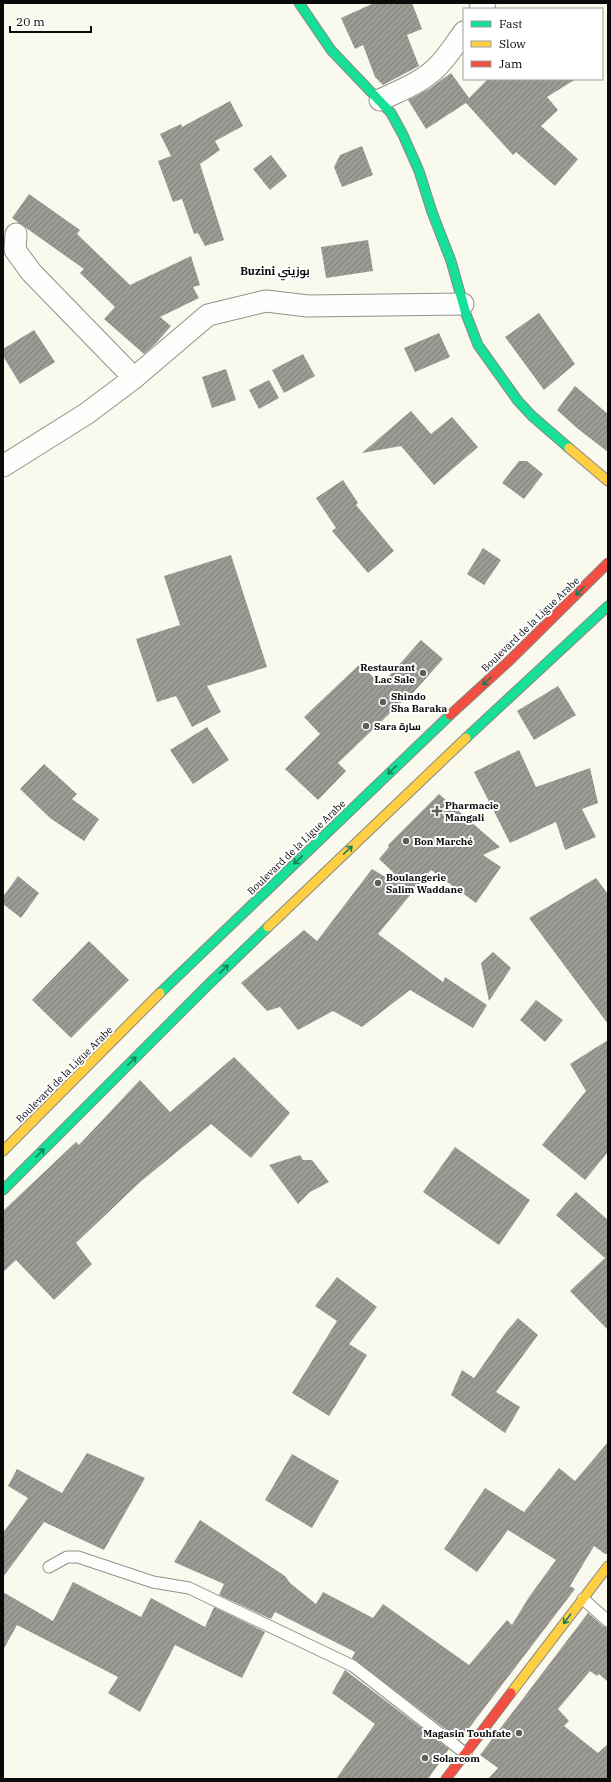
<svg xmlns="http://www.w3.org/2000/svg" width="611" height="1782" viewBox="0 0 611 1782" font-family="'IBM Plex Serif',Cairo,serif">
	<defs>
		<pattern id="building-hatch" width="6" height="6" patternUnits="userSpaceOnUse"><rect width="6" height="6" fill="#9c9a94"/><path d="M-1 1l2-2M0 6l6-6M5 7l2-2" fill="none" stroke="#7d7c77"/></pattern>
	</defs>
	<rect width="100%" height="100%" fill="#faf9ed"/>
	<g fill="url(#building-hatch)">
		<path d="M374 3H412L422 29 407 35 419 66 383 85 375 77 363 45 355 49 341 18Z"/>
		<path d="M451 73 469 98 488 79H576L547 97 558 110 541 126 578 159 555 186 516 152 513 155 466 103 426 129 408 100 429 89Z"/>
		<path d="M230 101 243 126 215 141 220 150 200 164 224 240 205 246 198 233 194 234 182 199 173 202 158 161 171 156 160 134 181 124 182 127Z"/>
		<path d="M362 146 373 175 342 187 334 167 340 155Z"/>
		<path d="M271 155 287 176 270 190 253 169Z"/>
		<path d="M29 194 80 230 77 234 130 285 191 256 200 285 193 287 199 298 160 317 171 326 156 343 144 354 104 319 115 307 80 273 84 269 12 218Z"/>
		<path d="M368 240 373 271 326 278 321 247Z"/>
		<path d="M539 313 575 364 544 390 505 337Z"/>
		<path d="M34 330 55 362 20 384 3 356V349Z"/>
		<path d="M439 333 450 357 415 372 404 348Z"/>
		<path d="M303 354 315 376 284 393 272 370Z"/>
		<path d="M226 369 236 400 212 408 202 377Z"/>
		<path d="M269 380 279 398 259 409 249 390Z"/>
		<path d="M575 386 608 414V452L578 429 557 410Z"/>
		<path d="M411 411 431 434 452 417 478 447 434 485 401 446 362 453Z"/>
		<path d="M519 461H527L543 474 524 499 502 483Z"/>
		<path d="M343 480 358 503 356 505 394 551 368 573 332 531 336 528 316 498Z"/>
		<path d="M483 548 501 560 484 585 467 574Z"/>
		<path d="M231 555 267 667 207 686 221 712 192 727 176 696 157 702 136 639 180 625 164 576Z"/>
		<path d="M421 640 443 659 412 694 411 693 338 763 346 771 318 800 285 769 320 734 304 717 360 664 381 685Z"/>
		<path d="M558 686 576 715 534 740 517 711Z"/>
		<path d="M207 727 229 760 193 784 170 750Z"/>
		<path d="M519 750 536 787 590 768 598 803 582 809 596 837 565 850 556 822 510 843 474 772Z"/>
		<path d="M44 764 77 794 72 799 99 819 84 841 50 818 20 789Z"/>
		<path d="M439 794 500 847 483 855 501 867 476 903 431 870 378 934 443 982 445 977 487 1005 473 1028 410 990 362 1027 333 1011 298 1030 280 1007 267 1011 241 983 304 930 317 941 372 869 394 882 398 877 379 859 389 847 388 845Z"/>
		<path d="M18 876 39 893 21 918 3 904V897Z"/>
		<path d="M596 878 608 894V1024L529 918Z"/>
		<path d="M89 941 129 980 71 1038 32 1000Z"/>
		<path d="M493 952 511 968 489 1001 481 963Z"/>
		<path d="M536 1000 563 1020 545 1042 520 1020Z"/>
		<path d="M608 1040V1152L585 1180 542 1145 586 1091 570 1064Z"/>
		<path d="M234 1057 290 1113 251 1158 211 1124 139 1183 76 1243 92 1264 54 1300 16 1260 3 1272V1211L76 1142 79 1145 140 1080 170 1112Z"/>
		<path d="M455 1147 530 1200 499 1245 423 1192Z"/>
		<path d="M300 1155 303 1160H312L329 1182 310 1192 298 1204 269 1165Z"/>
		<path d="M576 1192 608 1220V1330L570 1291 605 1258 556 1215Z"/>
		<path d="M337 1277 377 1307 349 1344 367 1355 329 1416 292 1393 337 1321 315 1306Z"/>
		<path d="M518 1318 538 1335 496 1392 520 1407 505 1433 451 1395 462 1370 474 1378 506 1332Z"/>
		<path d="M608 1442V1554H605L594 1546 570 1586 575 1589 460 1740 352 1658 355 1652 275 1612 271 1619 219 1595 224 1584 174 1562 200 1520 285 1576 290 1583 316 1604 323 1592 373 1618 383 1604 469 1665 507 1620 512 1625 529 1597 556 1560 508 1530 477 1572 444 1549 485 1488 524 1512 559 1468 575 1481Z"/>
		<path d="M87 1453 145 1478 104 1550 44 1522 3 1577V1533L28 1498 8 1486 17 1469 62 1493Z"/>
		<path d="M292 1454 339 1481 312 1528 265 1500Z"/>
		<path d="M73 1582 141 1617 151 1598 205 1627 214 1607 265 1632 242 1678 175 1645 140 1712 108 1693 118 1677 17 1625 3 1650V1592L53 1621Z"/>
		<path d="M588 1613 603 1626 608 1628V1682L599 1674 597 1676 590 1671 558 1709 569 1721 564 1726 598 1753 608 1744V1779H488L498 1768 480 1755Z"/>
		<path d="M345 1670 449 1749 428 1779H336L375 1724 332 1693Z"/>
	</g>
	<g fill="none" stroke-linecap="round" stroke-linejoin="round">
		<defs>
			<g id="lane">
				<path d="M49 1567 67 1557H78L153 1582 189 1588 353 1666 466 1754"/>
				<path d="M583 1599 608 1621"/>
			</g>
			<g id="street">
				<path d="M480 9 485 3"/>
				<path d="M380 100C399 91 420 83 435 69 447 58 455 44 464 32"/>
				<path d="M16 234 15 250 31 272 134 378"/>
				<path d="M3 466 86 414 134 378 208 315 266 301 308 306 463 304"/>
			</g>
			<g id="fast">
				<path d="M299 3 331 50 391 113 403 135 419 171 432 212 451 261 466 314 478 345 518 401 532 416 569 448"/>
				<path d="M466 738 608 606"/>
				<path d="M160 993 450 715"/>
				<path d="M3 1190 209 984 268 927"/>
			</g>
			<g id="slow">
				<path d="M569 448 608 481"/>
				<path d="M268 927 466 738"/>
				<path d="M3 1151 160 993"/>
				<path d="M511 1693 608 1566"/>
			</g>
			<g id="jam">
				<path d="M450 715 508 662 608 563"/>
				<path d="M446 1779 511 1693"/>
			</g>
		</defs>
		<use href="#lane" stroke="#92928c" stroke-width="13"/>
		<use href="#street" stroke="#92928c" stroke-width="23"/>
		<use href="#fast" stroke="#898883" stroke-width="11"/>
		<use href="#slow" stroke="#898883" stroke-width="11"/>
		<use href="#jam" stroke="#898883" stroke-width="11"/>
		<use href="#lane" stroke="#fefefc" stroke-width="11"/>
		<use href="#street" stroke="#fefefc" stroke-width="21"/>
		<use href="#fast" stroke="#16e098" stroke-width="9"/>
		<use href="#slow" stroke="#ffcf43" stroke-width="9"/>
		<use href="#jam" stroke="#f24e42" stroke-width="9"/>
	</g>
	<defs><path id="oneway-shaft" d="M-6 0H5M1.5-3L5.5 0L1.5 3" fill="none" stroke-width="1.6" stroke-linecap="round" stroke-linejoin="round"/></defs>
	<g stroke="#118058">
		<use href="#oneway-shaft" transform="translate(580 591) rotate(135)"/>
		<use href="#oneway-shaft" transform="translate(487 681) rotate(138)"/>
		<use href="#oneway-shaft" transform="translate(392 770) rotate(136)"/>
		<use href="#oneway-shaft" transform="translate(348 850) rotate(-44)"/>
		<use href="#oneway-shaft" transform="translate(298 860) rotate(136)"/>
		<use href="#oneway-shaft" transform="translate(224 969) rotate(-44)"/>
		<use href="#oneway-shaft" transform="translate(132 1061) rotate(-45)"/>
		<use href="#oneway-shaft" transform="translate(40 1153) rotate(-45)"/>
		<use href="#oneway-shaft" transform="translate(567 1619) rotate(127)"/>
	</g>
	<g fill="#5e5e59" stroke="#fff" stroke-width="1.5">
		<circle cx="423" cy="673" r="4"/>
		<circle cx="383" cy="702" r="4"/>
		<circle cx="366" cy="726" r="4"/>
		<path d="M435 805h4v4h4v4h-4v4h-4v-4h-4v-4h4z"/>
		<circle cx="406" cy="841" r="4"/>
		<circle cx="378" cy="883" r="4"/>
		<circle cx="519" cy="1733" r="4"/>
		<circle cx="425" cy="1758" r="4"/>
	</g>
	<g text-anchor="middle" stroke-width="4" stroke-linejoin="round" paint-order="stroke">
		<g font-size="10" fill="#0a0a0a" stroke="#fff">
			<text transform="translate(530 624) rotate(-44)" y="4">Boulevard de la Ligue Arabe</text>
			<text transform="translate(296 847) rotate(-44)" y="4">Boulevard de la Ligue Arabe</text>
			<text transform="translate(64 1074) rotate(-45)" y="4">Boulevard de la Ligue Arabe</text>
		</g>
		<g font-size="10" font-weight="bold" fill="#0a0a0a" stroke="#fff" text-anchor="start">
			<text x="415" y="671" text-anchor="end">Restaurant<tspan x="415" dy="12">Lac Sale</tspan></text>
			<text x="391" y="700">Shindo<tspan x="391" dy="12">Sha Baraka</tspan></text>
			<text x="374" y="730">Sara سارة</text>
			<text x="445" y="809">Pharmacie<tspan x="445" dy="12">Mangali</tspan></text>
			<text x="414" y="845">Bon Marché</text>
			<text x="386" y="881">Boulangerie<tspan x="386" dy="12">Salim Waddane</tspan></text>
			<text x="511" y="1737" text-anchor="end">Magasin Touhfate</text>
			<text x="433" y="1762">Solarcom</text>
		</g>
		<g font-size="11" font-weight="bold" fill="#0a0a0a" stroke="#fff">
			<text x="275" y="275">Buzini بوزيني</text>
		</g>
	</g>
	<rect width="611" height="1782" fill="none" stroke="#0a0a0a" stroke-width="8"/>
	<rect x="463" y="8" width="140" height="72" fill="#ffffff" stroke="#9d9d9d"/>
	<rect x="471" y="21" width="20" height="6" fill="#16e098" stroke="#9d9d9d"/>
	<text x="499" y="28" font-size="12" fill="#0a0a0a">Fast</text>
	<rect x="471" y="41" width="20" height="6" fill="#ffcf43" stroke="#9d9d9d"/>
	<text x="499" y="48" font-size="12" fill="#0a0a0a">Slow</text>
	<rect x="471" y="61" width="20" height="6" fill="#f24e42" stroke="#9d9d9d"/>
	<text x="499" y="68" font-size="12" fill="#0a0a0a">Jam</text>
	<path d="M10 26v6h81v-6" fill="none" stroke="#0a0a0a" stroke-width="2"/>
	<text x="16" y="26" font-size="12" fill="#0a0a0a" stroke="#ffffff" stroke-width="3" paint-order="stroke">20 m</text>
</svg>
